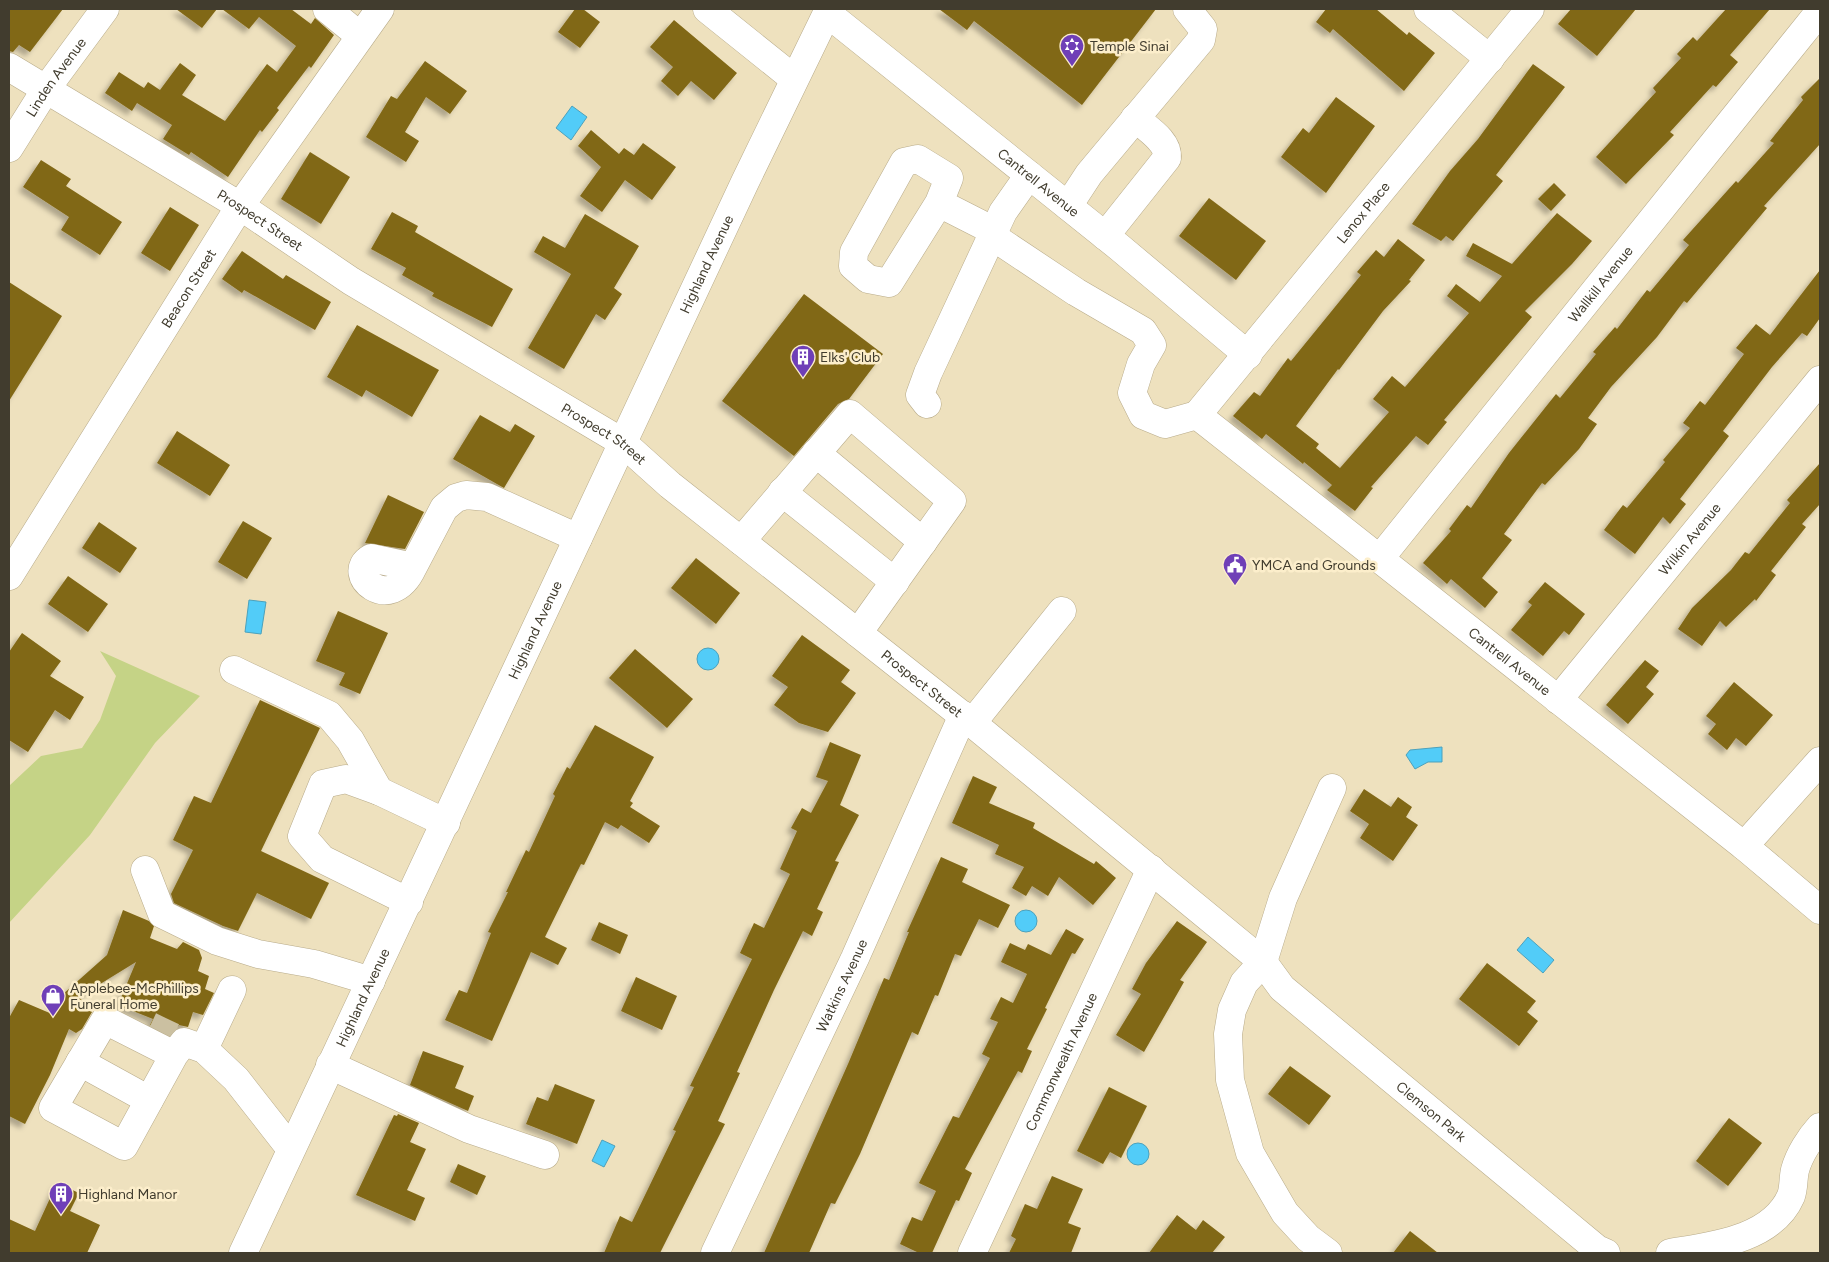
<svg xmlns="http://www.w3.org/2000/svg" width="1829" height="1262" viewBox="0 0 1829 1262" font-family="Figtree,sans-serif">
	<defs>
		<filter id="shadow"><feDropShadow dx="-4.5" dy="4.5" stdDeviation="2.5" flood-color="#0004"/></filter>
	</defs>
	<rect width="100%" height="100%" fill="#eee1be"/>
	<path fill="#c5d386" d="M100 651 200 696 155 743 90 835 9 923V786L41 756 82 748 100 720 116 676Z"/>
	<g fill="#52ccf8" stroke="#4da1bb">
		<path d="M572 106 587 117 571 140 556 128Z"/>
		<path d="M249 600 266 602 261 634 245 632Z"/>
		<circle cx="708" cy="659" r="11"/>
		<path d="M1442 747V762H1428L1415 769 1406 755 1410 750Z"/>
		<circle cx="1026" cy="921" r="11"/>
		<path d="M1528 937 1554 960 1543 973 1517 950Z"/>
		<path d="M602 1140 615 1146 604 1167 592 1161Z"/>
		<circle cx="1138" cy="1154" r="11"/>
	</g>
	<g fill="#816716" filter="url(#shadow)">
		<path d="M9 9H63L30 52 19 45 13 52 9 51Z"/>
		<path d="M176 9H217L202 28Z"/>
		<path d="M222 9H291L311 24 315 18 334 35 311 68 309 66 277 108 279 110 262 132 260 130 228 177 191 152 189 155 163 139 172 125 137 103 132 111 105 93 119 72 144 88 148 82 160 90 180 63 196 75 182 95 225 121 267 64 277 72 296 46 259 17 249 29Z"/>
		<path d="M575 9H583L600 22 580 48 558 32Z"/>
		<path d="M939 9H1156L1082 105 974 21 967 30Z"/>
		<path d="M1326 9H1376L1407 35 1409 32 1435 53 1404 91 1333 29 1330 33 1316 22Z"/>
		<path d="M1571 9H1636L1597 56 1558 24Z"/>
		<path d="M1726 9H1770L1730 55 1738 62 1716 87 1713 85 1670 132 1674 135 1626 184 1596 157 1656 92 1653 88 1681 58 1677 54 1693 37 1697 41Z"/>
		<path d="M674 20 737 73 714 100 691 81 678 96 661 81 673 67 650 47Z"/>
		<path d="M425 61 467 91 450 114 426 97 405 132 419 141 406 162 366 137 391 96 397 99Z"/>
		<path d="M1533 64 1565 87 1496 175 1503 181 1453 241 1446 236 1441 241 1412 224 1450 171 1478 139Z"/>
		<path d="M1820 78V144L1764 206 1767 208 1687 303 1684 301 1657 337 1611 387 1588 418 1597 424 1579 449 1545 485 1542 483 1504 534 1512 540 1482 578 1498 592 1485 608 1451 579 1447 584 1423 563 1451 531 1449 529 1467 505 1471 508 1509 453 1556 394 1560 398 1596 354 1593 352 1615 327 1617 329 1647 290 1650 292 1689 245 1683 240 1736 181 1738 183 1774 143 1770 141 1803 100 1801 97Z"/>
		<path d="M1336 97 1375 126 1326 193 1281 157 1303 128 1309 133Z"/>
		<path d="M591 130 619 154 624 148 634 155 643 143 676 167 652 200 625 180 602 212 580 196 601 167 578 146Z"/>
		<path d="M310 152 350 177 321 224 281 199Z"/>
		<path d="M41 160 71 179 66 186 122 222 100 255 61 230 69 217 23 187Z"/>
		<path d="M1554 183 1566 195 1551 211 1538 199Z"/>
		<path d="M1209 198 1266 241 1236 280 1179 236Z"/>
		<path d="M170 207 199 225 170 271 141 253Z"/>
		<path d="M392 212 418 226 415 232 513 289 492 327 432 296 434 293 402 275 406 268 371 249Z"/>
		<path d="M1557 213 1592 241 1572 264 1525 311 1532 317 1444 420 1447 422 1428 445 1416 436 1371 487 1373 488 1355 511 1327 490 1332 485 1304 462 1303 464 1266 434 1262 439 1233 416 1254 392 1260 396 1288 358 1291 361 1361 275 1357 272 1376 250 1384 257 1398 239 1425 260 1409 280 1411 281 1383 311 1339 370 1338 369 1296 426 1319 444 1316 448 1340 468 1389 412 1373 399 1392 376 1405 387 1469 313 1447 296 1456 284 1480 302 1502 276 1466 256 1473 243 1512 264Z"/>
		<path d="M585 214 639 246 614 288 622 294 605 320 596 314 564 369 528 348 571 274 534 252 543 236 565 248Z"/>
		<path d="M242 251 283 279 286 275 331 302 315 330 244 290 242 293 222 279Z"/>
		<path d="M1820 270V318L1807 336 1802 333 1772 367 1723 431 1729 436 1680 499 1686 504 1670 524 1663 517 1635 554 1604 530 1623 505 1627 508 1665 462 1663 460 1690 428 1683 423 1700 401 1705 405 1744 354 1736 348 1756 324 1770 335Z"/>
		<path d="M9 282 62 316 9 401Z"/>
		<path d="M804 294 883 354 849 399 838 404 794 456 722 401Z"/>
		<path d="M357 325 439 370 412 417 366 390 362 397 327 377Z"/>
		<path d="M480 415 510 432 515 424 535 436 504 488 453 459Z"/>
		<path d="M177 431 230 465 210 496 157 463Z"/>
		<path d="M1820 463V504L1802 524 1806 527 1771 571 1776 575 1756 601 1755 599 1726 627 1720 621 1702 646 1678 629 1692 608 1731 570 1745 552 1749 554 1790 503 1787 500Z"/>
		<path d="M388 495 424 512 405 549 365 543Z"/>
		<path d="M243 521 272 538 247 579 218 562Z"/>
		<path d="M99 522 137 548 120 573 82 548Z"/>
		<path d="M696 558 740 593 716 624 671 588Z"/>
		<path d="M68 576 108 604 88 632 48 604Z"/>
		<path d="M1545 582 1585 614 1569 635 1564 631 1543 656 1511 630 1532 605 1528 602Z"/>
		<path d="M338 611 388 633 360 694 339 685 345 673 316 661Z"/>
		<path d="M22 633 61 661 50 676 84 697 70 720 55 710 28 752 9 740V652Z"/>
		<path d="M802 635 850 670 841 682 856 693 828 732 799 723 774 705 788 687 772 676Z"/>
		<path d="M635 649 693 699 667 728 609 678Z"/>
		<path d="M1645 660 1659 671 1646 687 1654 694 1628 724 1606 705Z"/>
		<path d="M1734 682 1773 715 1746 746 1736 738 1727 750 1708 734 1716 724 1706 716Z"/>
		<path d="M260 700 320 728 261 851 329 883 311 919 257 893 238 931 223 926 174 903 171 894 193 850 173 840 194 796 211 803Z"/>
		<path d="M595 725 654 757 630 801 633 803 630 807 660 826 649 843 621 825 618 829 605 822 584 865 581 864 545 937 567 948 558 965 531 952 492 1041 445 1020 459 990 467 993 491 933 488 932 508 892H506L526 850 529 852 555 796 553 794 567 767 570 769Z"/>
		<path d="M830 742 861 755 840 805 859 815 835 861 839 862 817 909 823 912 812 936 803 931 774 990 737 1072 740 1073 718 1121 725 1124 660 1253H604L620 1216 632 1222 676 1131 673 1130 694 1087 690 1086 752 959 740 953 754 923 764 928 790 874 780 869 797 831 791 828 802 808 811 813 828 781 816 777Z"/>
		<path d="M973 776 997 787 989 803 1035 823 1033 828 1094 864 1096 861 1116 878 1093 905 1059 877 1048 896 1032 886 1026 896 1012 888 1024 867 995 854 999 845 952 823Z"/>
		<path d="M1364 789 1391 807 1398 797 1412 807 1406 817 1418 825 1393 861 1360 838 1369 824 1350 811Z"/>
		<path d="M941 857 968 869 962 882 1010 905 998 928 979 919 961 956 955 954 938 996 935 995 918 1035 912 1032 860 1154 835 1204 831 1203 809 1253H764L848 1064 884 978 889 980 909 932H907Z"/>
		<path d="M123 910 149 921 154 926 150 938 177 949 183 942 199 950 202 958 198 971 209 976 205 989 214 993 203 1015 193 1012 188 1027 179 1025 170 1035 150 1025 153 1019 118 1005 136 962 79 997 92 1012 82 1029 76 1033 69 1029 50 1075 25 1124 9 1116V1018L19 1000 52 1014 55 1006 53 1003 107 955Z"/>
		<path d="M1177 921 1207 942 1180 980 1184 982 1144 1052 1116 1035 1141 994 1132 989 1146 963Z"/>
		<path d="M599 922 628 935 620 954 591 940Z"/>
		<path d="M1066 929 1084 939 1075 954 1072 953 1045 1008 1047 1009 1027 1049 1032 1051 1022 1073 1018 1071 965 1169 972 1173 959 1201 956 1200 932 1253H919L900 1244 912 1217 922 1221 936 1191 919 1183 953 1116 959 1118 990 1058 982 1054 998 1022 990 1019 1001 997 1013 1003 1027 974 1001 962 1010 943 1025 950 1028 944 1051 955Z"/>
		<path d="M1487 963 1536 1001 1527 1012 1538 1021 1519 1046 1459 999Z"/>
		<path d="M636 977 677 996 662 1030 621 1011Z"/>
		<path d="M423 1051 464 1066 455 1088 474 1096 468 1111 410 1085Z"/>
		<path d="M1290 1066 1331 1096 1309 1125 1268 1094Z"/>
		<path d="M555 1084 595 1100 577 1144 526 1124 537 1097 548 1101Z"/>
		<path d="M1109 1087 1147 1106 1121 1158 1110 1152 1103 1164 1077 1151Z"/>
		<path d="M398 1114 419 1123 410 1142 426 1149 407 1190 425 1198 415 1221 356 1195 394 1115 397 1116Z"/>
		<path d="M1729 1118 1762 1143 1728 1186 1696 1161Z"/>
		<path d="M458 1164 486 1176 477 1195 450 1182Z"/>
		<path d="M1052 1176 1083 1189 1068 1223 1081 1228 1071 1253H1009L1016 1239 1011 1236 1025 1204 1037 1209Z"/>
		<path d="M57 1183 79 1193 70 1211 100 1225 87 1253H9V1219L35 1231Z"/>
		<path d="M1177 1215 1196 1230 1203 1220 1225 1237 1212 1253H1149Z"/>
		<path d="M1410 1231 1438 1253H1393Z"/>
	</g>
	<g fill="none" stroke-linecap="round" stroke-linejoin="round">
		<path stroke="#cbc0a1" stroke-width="28" stroke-dasharray="28 14" stroke-linecap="butt" d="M150 1026 173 1037"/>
		<defs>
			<g id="minor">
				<path d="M327 9 360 36"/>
				<path d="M707 9 793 78"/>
				<path d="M1428 9 1490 59"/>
				<path id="s1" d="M827 13 1119 247 1248 355"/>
				<path id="s2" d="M9 67 240 206 351 281 622 442 670 485 972 723 1263 962 1282 988 1597 1249 1606 1253"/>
				<path id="s3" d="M9 148 46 89 105 9"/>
				<path d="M939 203 949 178 918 159 904 162 854 252 853 266 868 279 889 283 939 203 994 231"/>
				<path d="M1068 206 1089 174 1201 40 1203 29 1187 9"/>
				<path d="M992 236 1076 292 1143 331 1152 345 1141 364 1132 393 1143 415 1165 424 1197 415"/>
				<path d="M1105 236 1167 158C1169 141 1146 128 1135 118"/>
				<path d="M927 404 920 395 928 373 1003 212 1029 175"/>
				<path id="s4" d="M1197 415 1744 846 1820 910"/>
				<path id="s5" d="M1197 415 1530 9"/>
				<path d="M816 453 923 542"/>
				<path d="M782 492 895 582"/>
				<path d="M741 541 850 414 952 501 858 633"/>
				<path id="s6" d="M1381 557 1820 11"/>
				<path d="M413 567C390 617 343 573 371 558L413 567 444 508 456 498 466 495 487 497 578 538"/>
				<path id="s7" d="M9 576 240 206 380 9"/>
				<path d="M234 670 329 715 350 740 379 791"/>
				<path id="s8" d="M1558 700 1820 380"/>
				<path d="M972 723 1062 611"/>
				<path d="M1744 846 1820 761"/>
				<path d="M145 870 162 914 217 941 258 954 314 964 371 981"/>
				<path d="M409 902 322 859 302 836 323 784 346 779 379 791 446 823"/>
				<path d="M204 1049 232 990"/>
				<path d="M174 1055 105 1020 53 1108 124 1146 174 1055 184 1042 204 1049 236 1079 290 1148"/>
				<path d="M80 1062 149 1100"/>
				<path d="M330 1065 469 1129 545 1155"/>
				<path id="s9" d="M243 1253 745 182 829 9"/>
				<path id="s10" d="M715 1253 855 958 963 715"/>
				<path id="s11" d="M972 1253 1151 869"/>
				<path d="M1328 1253 1308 1238 1285 1213 1250 1153 1230 1080 1228 1034 1232 1010 1244 983 1263 962 1283 898 1332 788"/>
				<path d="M1670 1253C1711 1246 1772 1240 1791 1196 1794 1188 1793 1178 1795 1170 1799 1155 1810 1138 1820 1127"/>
			</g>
		</defs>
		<use href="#minor" stroke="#b8ab8a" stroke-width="29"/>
		<use href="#minor" stroke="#fff" stroke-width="28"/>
	</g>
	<defs>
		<symbol id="synagogue-pin" viewBox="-11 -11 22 30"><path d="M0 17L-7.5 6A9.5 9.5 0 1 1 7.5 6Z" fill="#6f3fb7" stroke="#fceecb"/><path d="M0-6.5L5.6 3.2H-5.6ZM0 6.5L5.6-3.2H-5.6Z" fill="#fff"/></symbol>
		<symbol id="building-pin" viewBox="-11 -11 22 30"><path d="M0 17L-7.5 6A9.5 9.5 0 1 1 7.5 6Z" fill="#6f3fb7" stroke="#fceecb"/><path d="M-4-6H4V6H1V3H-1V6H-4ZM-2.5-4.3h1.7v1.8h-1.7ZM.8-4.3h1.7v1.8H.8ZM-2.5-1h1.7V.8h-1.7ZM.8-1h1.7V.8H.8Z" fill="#fff"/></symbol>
		<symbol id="civic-pin" viewBox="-11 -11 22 30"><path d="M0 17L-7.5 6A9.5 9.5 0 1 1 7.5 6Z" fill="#6f3fb7" stroke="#fceecb"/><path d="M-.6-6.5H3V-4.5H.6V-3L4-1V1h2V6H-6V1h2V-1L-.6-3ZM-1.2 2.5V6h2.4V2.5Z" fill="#fff"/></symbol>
		<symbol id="shop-pin" viewBox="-11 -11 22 30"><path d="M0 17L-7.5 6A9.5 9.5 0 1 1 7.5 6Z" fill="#6f3fb7" stroke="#fceecb"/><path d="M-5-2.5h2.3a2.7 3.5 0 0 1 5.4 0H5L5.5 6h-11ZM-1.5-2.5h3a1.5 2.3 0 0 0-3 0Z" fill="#fff"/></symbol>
	</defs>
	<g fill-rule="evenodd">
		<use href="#synagogue-pin" x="1058" y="32" width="28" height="38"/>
		<use href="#building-pin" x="789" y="343" width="28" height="38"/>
		<use href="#civic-pin" x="1221" y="551" width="28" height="38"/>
		<use href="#shop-pin" x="39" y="982" width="28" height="38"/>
		<use href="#building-pin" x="47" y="1180" width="28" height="38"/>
	</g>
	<g text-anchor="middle" stroke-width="5" stroke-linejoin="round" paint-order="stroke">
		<g font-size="14" fill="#413c2e" stroke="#fceecb" text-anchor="start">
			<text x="1090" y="51">Temple Sinai</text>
			<text x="820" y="362">Elks' Club</text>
			<text x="1252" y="570">YMCA and Grounds</text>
			<text x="70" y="993">Applebee-McPhillips<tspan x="70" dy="16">Funeral Home</tspan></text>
			<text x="78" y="1199">Highland Manor</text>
		</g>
		<g font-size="14" fill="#413c2e" stroke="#fceecb">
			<text dy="5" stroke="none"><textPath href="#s3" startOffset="85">Linden Avenue</textPath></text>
			<text dy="5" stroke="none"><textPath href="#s1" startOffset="271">Cantrell Avenue</textPath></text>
			<text dy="5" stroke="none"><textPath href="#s5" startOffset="262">Lenox Place</textPath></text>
			<text dy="5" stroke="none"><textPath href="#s2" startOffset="294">Prospect Street</textPath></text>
			<text dy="5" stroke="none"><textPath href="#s9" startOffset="1092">Highland Avenue</textPath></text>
			<text dy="5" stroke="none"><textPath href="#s6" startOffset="350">Wallkill Avenue</textPath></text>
			<text dy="5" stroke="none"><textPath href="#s7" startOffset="339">Beacon Street</textPath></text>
			<text dy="5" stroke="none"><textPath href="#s2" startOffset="699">Prospect Street</textPath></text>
			<text dy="5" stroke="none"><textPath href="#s8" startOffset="208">Wilkin Avenue</textPath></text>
			<text dy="5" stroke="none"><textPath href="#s9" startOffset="688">Highland Avenue</textPath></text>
			<text dy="5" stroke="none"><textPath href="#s4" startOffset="398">Cantrell Avenue</textPath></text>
			<text dy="5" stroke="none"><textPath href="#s2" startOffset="1104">Prospect Street</textPath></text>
			<text dy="5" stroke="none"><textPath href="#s10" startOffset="296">Watkins Avenue</textPath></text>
			<text dy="5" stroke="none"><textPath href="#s9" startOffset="282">Highland Avenue</textPath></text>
			<text dy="5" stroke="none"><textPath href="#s11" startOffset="211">Commonwealth Avenue</textPath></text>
			<text dy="5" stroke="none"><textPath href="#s2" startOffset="1770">Clemson Park</textPath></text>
		</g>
	</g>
	<rect width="1829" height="1262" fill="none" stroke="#413c2e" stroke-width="20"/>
</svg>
